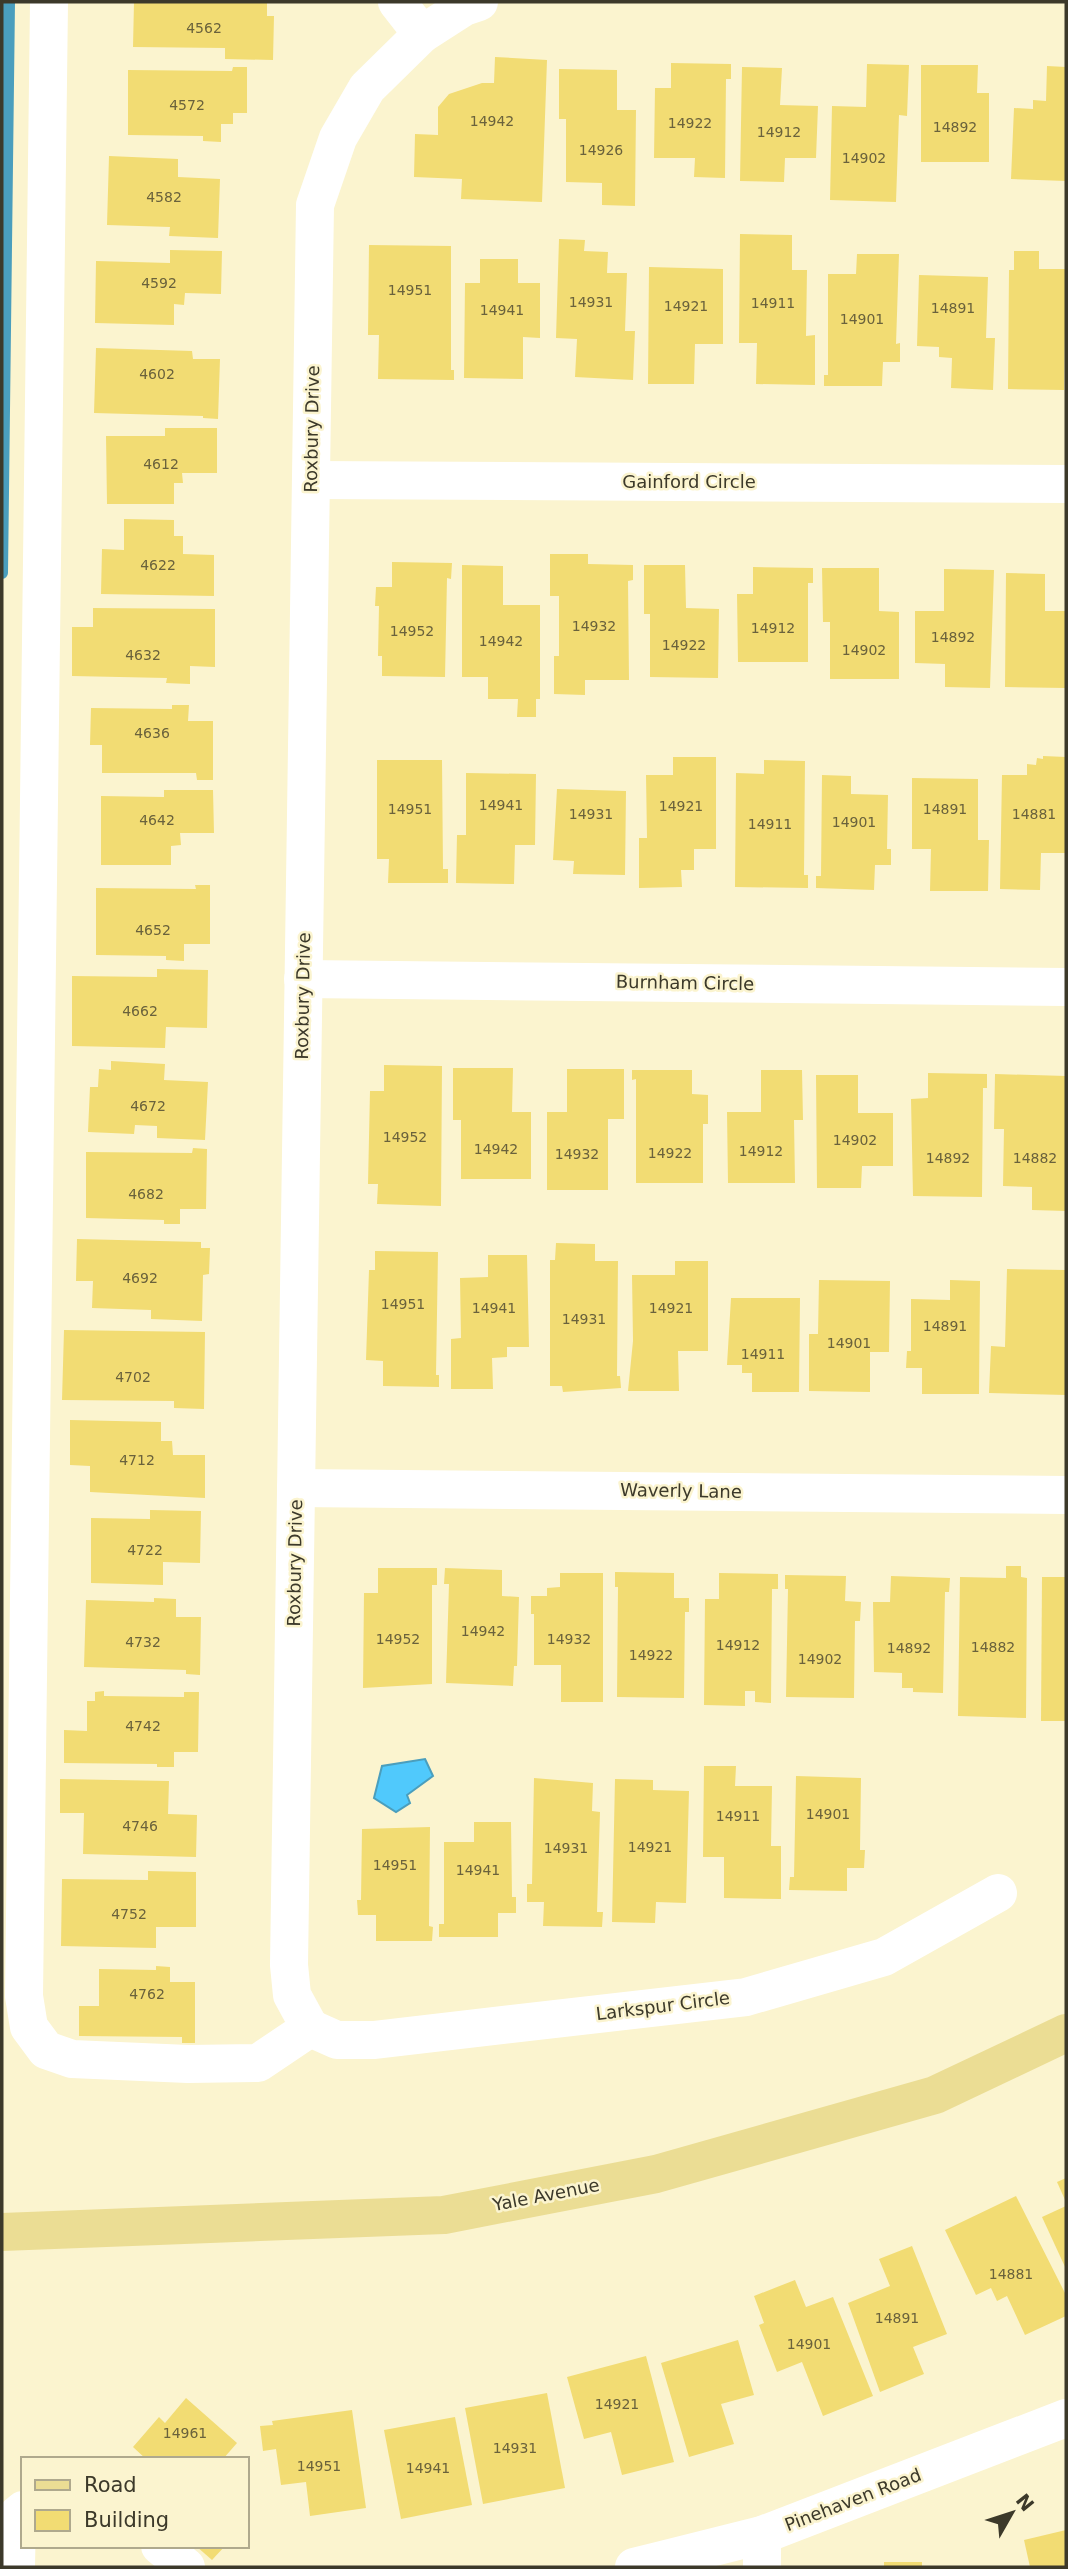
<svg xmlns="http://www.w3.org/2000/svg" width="1068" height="2569" viewBox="0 0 1068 2569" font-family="'DejaVu Sans',sans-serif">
	<rect width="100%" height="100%" fill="#fbf4cf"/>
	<path fill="#50c9fc" stroke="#4a9ebd" stroke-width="2" d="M425 1759 433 1776 407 1795 410 1803 396 1812 374 1798 382 1766Z"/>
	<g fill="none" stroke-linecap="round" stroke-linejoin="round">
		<path stroke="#4a9ebd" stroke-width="12" d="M2 573 9 2"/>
	</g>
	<g fill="#f2dc73">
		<path d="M134 2H267V16H274L273 60 225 59V48L133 47Z"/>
		<path d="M495 57 547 60 542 202 461 199 462 179 414 177 415 134 438 135V107L449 94 482 83H494Z"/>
		<path d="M671 63 731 64V79H726L725 178 694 177 695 158H654L655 88H671Z"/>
		<path d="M867 64 909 65 907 116 899 115 896 202 830 200 832 106 866 107Z"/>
		<path d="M921 65H978L977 93H989V162H921Z"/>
		<path d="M1047 66 1066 67V181L1011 179 1014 108 1033 109V100L1046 101Z"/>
		<path d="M233 67H247V113H233V124H221V142L203 141V136L128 135V70L232 71Z"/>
		<path d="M742 67 782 68 780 105 818 106 816 158H785L784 182 740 181Z"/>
		<path d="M559 69 617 70V110H636L635 206 602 205V183L566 182V119H559Z"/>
		<path d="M109 156 178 159V177L220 179 218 238 169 236 170 227 107 225Z"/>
		<path d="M740 234 792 235V270H807L806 336 815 335V385L756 384 757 343H739Z"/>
		<path d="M559 239 585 240 584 251 608 252 607 273H627L625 331H635L633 380 575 377 577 339 556 338Z"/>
		<path d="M369 245 451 246V370H454V380L378 379 379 335H368Z"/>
		<path d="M170 250 222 251 221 294 185 293 184 305 174 304V325L95 323 96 261 170 263Z"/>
		<path d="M1014 251H1039V269H1066L1064 390 1008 389 1009 270H1014Z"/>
		<path d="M857 254H899L896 344 900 343V362H883L882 386H824V375H828V274H856Z"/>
		<path d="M480 259H518V283H540V338L523 337V379L464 378 465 283H480Z"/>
		<path d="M649 267 723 269V344H695L694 384H648Z"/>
		<path d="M919 275 988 277 986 338H995L993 390 951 388 952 358 939 357V347L917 346Z"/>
		<path d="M96 348 192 351 193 359H220L218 419 203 418V416L94 413Z"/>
		<path d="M165 428H217V473H182L183 483H174V504H107L106 436H165Z"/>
		<path d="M124 519 174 520V536H183V554L214 555V596L101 594 102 549 124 550Z"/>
		<path d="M550 554H588V564L633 565V580L628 581 629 680H585V695L554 694V656H559V596H550Z"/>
		<path d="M392 562 452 563 451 579 447 578 445 677 382 676V656H378L379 606H375L376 587H392Z"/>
		<path d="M462 565 503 566V605H540V699H536V717H517L518 699H488V677H462Z"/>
		<path d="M644 565H685L686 608 719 609 718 678 650 677V614H644Z"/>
		<path d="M753 567 813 568V583H808V662H738L737 594H753Z"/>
		<path d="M822 568H879V611L899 612V679H830V622H823Z"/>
		<path d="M944 569 994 570 990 688 945 687V664L915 663V611H944Z"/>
		<path d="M1006 573 1045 574V611H1066V688L1005 687Z"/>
		<path d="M93 608 215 609V667L190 666V684L166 683 167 678 72 676V627H93Z"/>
		<path d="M172 705H189L188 721H213V780H197L196 773H102V745H90L91 708 172 709Z"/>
		<path d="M1043 756 1066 757V853H1041L1040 890 1000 889 1002 775H1027V764L1036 765 1037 758 1043 759Z"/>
		<path d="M673 757H716V849H694V870H681L682 887 639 888V838H647L646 775H673Z"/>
		<path d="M377 760H442L443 869H448V883H388L389 859H377Z"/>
		<path d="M764 760 805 761 804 875H808V888L735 887 736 773 764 774Z"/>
		<path d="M466 773 536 774 535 845H515L514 884 456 883 457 835H466Z"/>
		<path d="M822 775 851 776V794L888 795 887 849H891V865H875L874 890 816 888V876H821Z"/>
		<path d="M912 778 978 779V840H989L988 891H930L931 849H912Z"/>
		<path d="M557 789 626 791 625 875 573 874 574 861 553 860Z"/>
		<path d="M164 790H213L214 833H180L181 845 171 846V865H101V796L164 797Z"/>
		<path d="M195 885H210V944H184V961L166 960V956L96 955V888L196 889Z"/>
		<path d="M157 969 208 970 207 1028 166 1027 165 1048 72 1046V976L157 977Z"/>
		<path d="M111 1061 165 1064 164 1080 208 1082 205 1140 157 1138V1126L135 1125 134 1134 88 1132 90 1087H98L99 1069 111 1070Z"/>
		<path d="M384 1065 442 1066 441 1206 377 1204 378 1184H368L370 1091H384Z"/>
		<path d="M453 1068H513L512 1112H531V1179H461V1120H453Z"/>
		<path d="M567 1069H624V1119H608V1190H547V1112H567Z"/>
		<path d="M632 1070H692V1094L708 1095V1124H703V1183H636V1079L632 1080Z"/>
		<path d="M761 1070H802L803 1120H794L795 1183H728L727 1112H761Z"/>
		<path d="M928 1073 987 1074V1088H983L982 1197 913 1196 911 1099 928 1098Z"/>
		<path d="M995 1074 1066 1076V1211L1032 1210V1187L1003 1186 1004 1129H994Z"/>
		<path d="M816 1075H858V1113H893V1166H862L861 1188H817Z"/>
		<path d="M193 1148 207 1149 206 1209H180V1224H164V1220L86 1218V1152L192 1153Z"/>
		<path d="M77 1239 201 1242V1248H210L209 1274 203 1275 202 1321 151 1319V1310L92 1308 93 1281H76Z"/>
		<path d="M556 1243 595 1244V1261H618L617 1376H620L621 1388 563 1392 562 1386H550V1260H555Z"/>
		<path d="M375 1251 438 1252 436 1375H439V1387L383 1386V1361L366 1360 369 1270H375Z"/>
		<path d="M488 1255H527L529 1347H507V1357L492 1358 493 1389H451V1339L461 1338 460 1278 488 1277Z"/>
		<path d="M675 1261H708V1351H678L679 1391H628L633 1341 632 1275H675Z"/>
		<path d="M1007 1269 1066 1270V1395L989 1393 991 1346 1005 1347Z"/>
		<path d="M819 1280 890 1281 889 1352H870V1392L809 1391V1334H818Z"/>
		<path d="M950 1280 980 1281 979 1394H922V1368H906L907 1351H911V1299L950 1300Z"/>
		<path d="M731 1298H800L799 1392H752V1373H742V1365H727Z"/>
		<path d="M64 1330 205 1332 204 1409 174 1408V1401L62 1400Z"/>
		<path d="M70 1420 161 1422V1441H172L173 1455H205V1498L90 1492V1466L70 1465Z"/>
		<path d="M150 1510 201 1511 200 1563 163 1562V1585L91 1583V1518L150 1519Z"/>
		<path d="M1006 1566H1021V1577L1027 1578 1026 1718 958 1716 960 1577 1006 1578Z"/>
		<path d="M378 1568H437V1585H432V1684L363 1688 364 1593H378Z"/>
		<path d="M445 1568 502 1570V1596L519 1597 517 1666H514L513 1686 446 1683 449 1584H444Z"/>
		<path d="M615 1572 674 1573V1598H689V1612H685L684 1698 617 1697 618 1587H615Z"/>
		<path d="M560 1573H603V1702H561V1665H534V1614H531V1596H547V1588L560 1587Z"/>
		<path d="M719 1573 778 1574V1589H772L771 1703 755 1702V1691H745V1706L704 1705 705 1599H719Z"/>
		<path d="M785 1575 846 1576 845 1601 861 1602 860 1621H855L854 1698 786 1697 788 1589H785Z"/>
		<path d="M891 1576 950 1578 949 1592H945L943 1693 913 1692V1688H902V1673L874 1672 873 1602H890Z"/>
		<path d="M1042 1577H1066V1721H1041Z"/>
		<path d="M154 1598 176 1599V1617H201L200 1675 186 1674V1670L84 1667 86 1600 154 1602Z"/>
		<path d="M104 1691V1696L184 1697V1692H199L198 1752H174V1767H157V1764L64 1763V1730L87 1731V1701H95V1692Z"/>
		<path d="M704 1766H736L735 1786H772L771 1846H781V1899L724 1898V1857H703Z"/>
		<path d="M796 1776 861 1778 860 1850H865L864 1868H847V1891L789 1890 790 1877H794Z"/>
		<path d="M534 1778 593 1783 592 1811 600 1812 597 1912H603L602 1927 543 1926 544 1902H527V1884H532Z"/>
		<path d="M60 1779 169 1781 168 1814 197 1815 196 1857 83 1854 84 1813H60Z"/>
		<path d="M615 1779 653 1780V1790L689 1791 686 1903 656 1902 655 1923 612 1922Z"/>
		<path d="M474 1822H511L512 1897H516V1913H498V1937H439V1924H444V1842H474Z"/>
		<path d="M430 1827 429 1926 433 1927 432 1941H376V1915H358L357 1900H361L362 1829Z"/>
		<path d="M148 1871 196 1872V1927H156V1948L61 1946 62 1879 148 1880Z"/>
		<path d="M156 1966 170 1967V1982H195V2043H182V2037L79 2036V2006H99V1969L156 1970Z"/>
		<path d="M1066 2178V2202L1057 2182Z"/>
		<path d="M1016 2196 1066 2295V2316L1025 2335 1007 2296 997 2301 991 2288 976 2295 945 2230Z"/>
		<path d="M1066 2206V2269L1042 2217Z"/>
		<path d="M912 2246 947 2334 913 2347 924 2374 880 2392 848 2303 890 2286 879 2259Z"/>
		<path d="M795 2280 806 2307 833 2297 873 2396 823 2416 802 2362 777 2372 759 2325 764 2323 754 2296Z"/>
		<path d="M738 2340 754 2395 721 2404 734 2444 689 2457 661 2363Z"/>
		<path d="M646 2356 674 2462 622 2475 611 2432 584 2439 567 2377Z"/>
		<path d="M547 2393 565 2488 483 2504 465 2408Z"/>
		<path d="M186 2398 237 2443 223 2459H146L133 2447 159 2417 165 2423Z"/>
		<path d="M352 2410 366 2508 310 2516 306 2482 281 2485 276 2449 263 2451 260 2426 273 2425 272 2421Z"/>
		<path d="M455 2417 472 2505 401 2519 384 2430Z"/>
		<path d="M1066 2530V2567H1030L1024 2540Z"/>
		<path d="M196 2546H225L212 2560Z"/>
		<rect x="884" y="2562" width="38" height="5"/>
	</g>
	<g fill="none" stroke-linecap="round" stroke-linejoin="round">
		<g stroke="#fff" stroke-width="38">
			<path d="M49 2 24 1996 29 2027 46 2050 72 2059 188 2064 258 2063 310 2028"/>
			<path d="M422 34 464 7 479 2"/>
			<path d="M311 480 1066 484"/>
			<path d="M303 979 1066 987"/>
			<path d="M296 1488 1066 1495"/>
			<path d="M310 2028 292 1995 289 1965 315 205 338 138 367 88 422 34 397 2"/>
			<path d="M310 2028 337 2040H373L746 1997 884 1957 998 1893"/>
			<path d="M160 2546 186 2567"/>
			<path d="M16 2567 17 2515 23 2510"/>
			<path d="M634 2567 762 2535 1066 2418"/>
			<path d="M762 2567V2535"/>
		</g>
		<path stroke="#ebdd94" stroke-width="38" d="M2 2232 444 2215 656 2174 935 2095 1066 2033"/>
	</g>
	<g text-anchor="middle" stroke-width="5" stroke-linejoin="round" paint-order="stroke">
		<g font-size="14" fill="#6a623c">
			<text x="204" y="33">4562</text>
			<text x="187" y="110">4572</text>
			<text x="492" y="126">14942</text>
			<text x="690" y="128">14922</text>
			<text x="955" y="132">14892</text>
			<text x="779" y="137">14912</text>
			<text x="601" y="155">14926</text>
			<text x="864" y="163">14902</text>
			<text x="164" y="202">4582</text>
			<text x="159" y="288">4592</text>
			<text x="410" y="295">14951</text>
			<text x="591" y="307">14931</text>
			<text x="773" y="308">14911</text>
			<text x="686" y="311">14921</text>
			<text x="953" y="313">14891</text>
			<text x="502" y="315">14941</text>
			<text x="862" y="324">14901</text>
			<text x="157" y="379">4602</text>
			<text x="161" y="469">4612</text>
			<text x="158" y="570">4622</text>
			<text x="594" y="631">14932</text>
			<text x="773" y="633">14912</text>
			<text x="412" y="636">14952</text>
			<text x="953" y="642">14892</text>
			<text x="501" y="646">14942</text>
			<text x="684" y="650">14922</text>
			<text x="864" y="655">14902</text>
			<text x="143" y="660">4632</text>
			<text x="152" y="738">4636</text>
			<text x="501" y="810">14941</text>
			<text x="681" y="811">14921</text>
			<text x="410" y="814">14951</text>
			<text x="945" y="814">14891</text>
			<text x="591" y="819">14931</text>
			<text x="1034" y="819">14881</text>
			<text x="157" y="825">4642</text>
			<text x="854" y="827">14901</text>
			<text x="770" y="829">14911</text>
			<text x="153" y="935">4652</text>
			<text x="140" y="1016">4662</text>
			<text x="148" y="1111">4672</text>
			<text x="405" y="1142">14952</text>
			<text x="855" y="1145">14902</text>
			<text x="496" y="1154">14942</text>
			<text x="761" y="1156">14912</text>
			<text x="670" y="1158">14922</text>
			<text x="577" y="1159">14932</text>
			<text x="948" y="1163">14892</text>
			<text x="1035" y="1163">14882</text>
			<text x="146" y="1199">4682</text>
			<text x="140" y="1283">4692</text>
			<text x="403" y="1309">14951</text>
			<text x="494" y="1313">14941</text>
			<text x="671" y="1313">14921</text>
			<text x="584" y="1324">14931</text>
			<text x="945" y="1331">14891</text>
			<text x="849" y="1348">14901</text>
			<text x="763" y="1359">14911</text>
			<text x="133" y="1382">4702</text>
			<text x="137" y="1465">4712</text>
			<text x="145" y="1555">4722</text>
			<text x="483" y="1636">14942</text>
			<text x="398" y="1644">14952</text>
			<text x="569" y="1644">14932</text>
			<text x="143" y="1647">4732</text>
			<text x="738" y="1650">14912</text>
			<text x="993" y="1652">14882</text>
			<text x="909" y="1653">14892</text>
			<text x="651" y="1660">14922</text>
			<text x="820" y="1664">14902</text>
			<text x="143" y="1731">4742</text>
			<text x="828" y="1819">14901</text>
			<text x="738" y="1821">14911</text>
			<text x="140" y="1831">4746</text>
			<text x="650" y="1852">14921</text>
			<text x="566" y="1853">14931</text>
			<text x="395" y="1870">14951</text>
			<text x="478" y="1875">14941</text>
			<text x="129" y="1919">4752</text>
			<text x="147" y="1999">4762</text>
			<text x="1011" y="2279">14881</text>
			<text x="897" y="2323">14891</text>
			<text x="809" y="2349">14901</text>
			<text x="617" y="2409">14921</text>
			<text x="185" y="2438">14961</text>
			<text x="515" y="2453">14931</text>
			<text x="319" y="2471">14951</text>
			<text x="428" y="2473">14941</text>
		</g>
		<g font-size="18" fill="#3c392a" stroke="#fbf4cf">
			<text transform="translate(312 429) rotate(-89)" y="6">Roxbury Drive</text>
			<text x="689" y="488">Gainford Circle</text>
			<text transform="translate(685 983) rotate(1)" y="6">Burnham Circle</text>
			<text transform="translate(303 996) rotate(-89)" y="6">Roxbury Drive</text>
			<text transform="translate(681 1491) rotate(1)" y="6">Waverly Lane</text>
			<text transform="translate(295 1563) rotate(-89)" y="6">Roxbury Drive</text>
			<text transform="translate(663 2006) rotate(-7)" y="6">Larkspur Circle</text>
			<text transform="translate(546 2195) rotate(-11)" y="6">Yale Avenue</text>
			<text transform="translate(853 2500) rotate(-21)" y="6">Pinehaven Road</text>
		</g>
	</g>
	<rect width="1068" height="2569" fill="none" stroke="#3c392a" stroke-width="7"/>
	<rect x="21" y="2457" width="228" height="91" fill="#fbf4cf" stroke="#afa98d" stroke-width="2"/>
	<rect x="35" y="2480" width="35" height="10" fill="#ebdd94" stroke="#afa98d" stroke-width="2"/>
	<text x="84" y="2492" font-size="21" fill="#3c392a">Road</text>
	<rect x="35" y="2510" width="35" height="21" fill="#f2dc73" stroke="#afa98d" stroke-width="2"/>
	<text x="84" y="2527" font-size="21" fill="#3c392a">Building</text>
	<g transform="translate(1012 2513) rotate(51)" stroke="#fbf4cf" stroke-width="5" paint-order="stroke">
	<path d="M0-5L12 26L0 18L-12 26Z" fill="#3c392a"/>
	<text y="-10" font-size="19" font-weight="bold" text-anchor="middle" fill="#3c392a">N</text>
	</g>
</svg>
